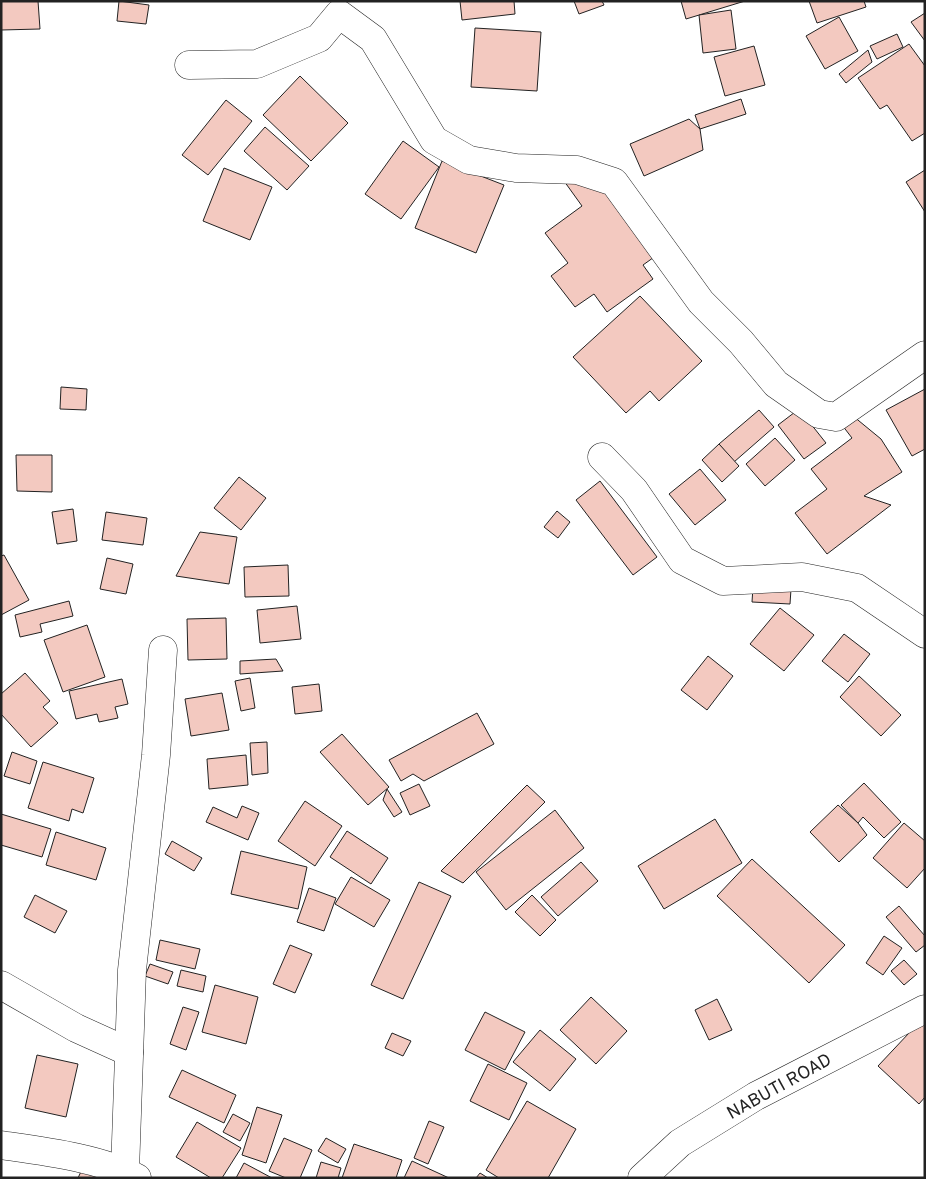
<svg xmlns="http://www.w3.org/2000/svg" width="926" height="1179" viewBox="0 0 926 1179" font-family="Overpass,sans-serif">
	<rect width="100%" height="100%" fill="#fff"/>
	<g fill="#f3c9c0" stroke="#222">
		<path d="M1 1H38L40 29 1 30Z"/>
		<path d="M119 1 149 5 146 24 117 21Z"/>
		<path d="M460 1H514L515 14 462 20Z"/>
		<path d="M574 1H602L604 5 579 14Z"/>
		<path d="M681 1H745L686 19Z"/>
		<path d="M809 1H864L866 7 817 23Z"/>
		<path d="M731 10 736 49 703 53 699 15Z"/>
		<path d="M925 13V41L911 22Z"/>
		<path d="M839 17 858 51 825 69 806 36Z"/>
		<path d="M475 28 541 32 537 91 471 87Z"/>
		<path d="M897 34 903 47 877 59 870 46Z"/>
		<path d="M909 44 925 66V133L912 141 887 105 880 109 858 78Z"/>
		<path d="M754 46 765 85 725 96 714 57Z"/>
		<path d="M868 50 872 62 846 83 839 74Z"/>
		<path d="M300 76 348 123 311 161 263 115Z"/>
		<path d="M741 99 746 114 700 129 695 115Z"/>
		<path d="M226 100 252 121 208 175 182 155Z"/>
		<path d="M689 119 700 129 703 150 644 176 630 144Z"/>
		<path d="M265 127 309 166 287 190 244 151Z"/>
		<path d="M403 141 439 167 401 219 365 194Z"/>
		<path d="M442 161 504 185 476 253 415 228Z"/>
		<path d="M224 168 272 187 250 240 203 221Z"/>
		<path d="M925 170V212L906 182Z"/>
		<path d="M559 174 604 183 657 255 643 265 653 279 607 312 594 294 575 307 551 276 568 263 545 233 582 206Z"/>
		<path d="M640 296 702 361 659 401 650 391 626 413 573 357Z"/>
		<path d="M61 387 87 389 86 410 60 409Z"/>
		<path d="M925 389V449L912 456 886 410Z"/>
		<path d="M799 409 826 443 804 459 778 425Z"/>
		<path d="M759 410 774 427 734 462 719 444Z"/>
		<path d="M853 416 881 439 902 472 864 496 891 505 827 554 795 513 827 489 811 469 852 438 842 425Z"/>
		<path d="M775 438 795 460 765 486 746 464Z"/>
		<path d="M719 444 739 466 722 482 702 460Z"/>
		<path d="M16 455H52V492L17 491Z"/>
		<path d="M700 469 726 500 695 525 669 494Z"/>
		<path d="M239 477 266 498 241 530 214 508Z"/>
		<path d="M600 481 657 557 633 575 576 500Z"/>
		<path d="M73 509 77 541 57 544 52 512Z"/>
		<path d="M557 511 570 522 558 538 544 527Z"/>
		<path d="M106 512 147 518 143 545 102 540Z"/>
		<path d="M200 532 237 537 229 584 176 576Z"/>
		<path d="M4 555 29 600 1 615V556Z"/>
		<path d="M107 558 133 564 126 594 100 589Z"/>
		<path d="M288 565 289 596 245 597 244 567Z"/>
		<path d="M753 587 791 589 790 604 752 602Z"/>
		<path d="M69 601 73 616 40 624 42 632 20 637 15 615Z"/>
		<path d="M297 606 301 639 260 643 257 610Z"/>
		<path d="M780 608 814 635 784 671 750 644Z"/>
		<path d="M226 618 227 659 188 660 187 619Z"/>
		<path d="M87 625 105 677 63 692 44 640Z"/>
		<path d="M844 634 870 654 848 682 822 661Z"/>
		<path d="M708 656 733 676 707 710 681 690Z"/>
		<path d="M276 659 283 671 240 674V661Z"/>
		<path d="M25 673 50 701 43 707 58 723 31 747 1 714V694Z"/>
		<path d="M859 676 901 715 881 736 840 697Z"/>
		<path d="M250 678 255 708 241 711 235 681Z"/>
		<path d="M122 679 128 704 115 707 118 718 99 722 97 714 76 719 69 691Z"/>
		<path d="M319 684 322 711 295 714 292 687Z"/>
		<path d="M222 693 229 730 191 736 185 699Z"/>
		<path d="M477 713 494 744 424 781 413 774 401 781 389 760Z"/>
		<path d="M342 734 389 787 368 805 320 752Z"/>
		<path d="M267 742 268 773 252 775 250 743Z"/>
		<path d="M12 752 37 761 30 784 4 776Z"/>
		<path d="M246 755 248 785 209 789 207 759Z"/>
		<path d="M43 762 94 778 83 813 72 809 69 821 28 808Z"/>
		<path d="M864 783 901 822 884 838 863 817 858 823 841 805Z"/>
		<path d="M419 784 430 806 410 815 400 793Z"/>
		<path d="M527 785 545 802 463 883 441 871Z"/>
		<path d="M387 789 402 812 394 817 383 800Z"/>
		<path d="M305 801 342 826 315 866 278 841Z"/>
		<path d="M838 805 858 823 867 835 839 862 810 832Z"/>
		<path d="M242 806 259 813 248 840 206 822 213 807 237 818Z"/>
		<path d="M555 810 584 848 506 910 476 872Z"/>
		<path d="M1 814 51 829 42 857 1 845Z"/>
		<path d="M715 819 742 863 664 909 638 866Z"/>
		<path d="M904 823 925 841V868L907 888 873 858Z"/>
		<path d="M347 831 388 858 371 884 330 857Z"/>
		<path d="M56 832 106 848 96 880 46 865Z"/>
		<path d="M172 841 202 858 194 871 165 854Z"/>
		<path d="M241 851 307 867 298 909 231 894Z"/>
		<path d="M752 859 845 945 809 983 717 896Z"/>
		<path d="M581 862 598 881 558 916 541 897Z"/>
		<path d="M351 877 390 900 374 927 335 904Z"/>
		<path d="M419 882 451 896 403 999 371 985Z"/>
		<path d="M309 888 336 898 324 931 297 922Z"/>
		<path d="M35 895 67 911 55 933 24 917Z"/>
		<path d="M532 895 556 920 540 936 515 912Z"/>
		<path d="M899 906 925 936V945L916 952 886 917Z"/>
		<path d="M884 936 902 948 883 975 866 963Z"/>
		<path d="M160 940 200 949 195 969 156 960Z"/>
		<path d="M290 945 312 954 295 993 273 984Z"/>
		<path d="M904 960 917 974 904 985 891 971Z"/>
		<path d="M150 964 173 972 168 984 145 976Z"/>
		<path d="M181 970 206 976 203 992 177 986Z"/>
		<path d="M215 985 258 997 246 1044 202 1032Z"/>
		<path d="M591 997 627 1031 596 1064 560 1030Z"/>
		<path d="M717 999 732 1030 709 1040 695 1010Z"/>
		<path d="M183 1007 199 1012 186 1050 170 1044Z"/>
		<path d="M485 1012 525 1032 505 1070 465 1050Z"/>
		<path d="M925 1016V1097L919 1104 878 1066Z"/>
		<path d="M540 1030 576 1059 550 1091 513 1062Z"/>
		<path d="M392 1033 411 1041 403 1056 385 1048Z"/>
		<path d="M37 1055 78 1064 66 1117 25 1108Z"/>
		<path d="M488 1064 527 1083 509 1120 470 1101Z"/>
		<path d="M182 1070 236 1095 224 1123 169 1097Z"/>
		<path d="M527 1101 576 1129 548 1178H499L486 1170Z"/>
		<path d="M257 1107 282 1115 266 1163 242 1155Z"/>
		<path d="M233 1114 250 1123 240 1141 223 1132Z"/>
		<path d="M429 1121 444 1127 428 1164 414 1158Z"/>
		<path d="M197 1122 241 1148 222 1178H211L176 1157Z"/>
		<path d="M284 1138 312 1150 300 1178H286L269 1171Z"/>
		<path d="M326 1138 346 1149 338 1163 318 1151Z"/>
		<path d="M354 1144 402 1160 396 1178H342Z"/>
		<path d="M412 1161 449 1178H404Z"/>
		<path d="M321 1162 341 1168 338 1178H316Z"/>
		<path d="M244 1163 272 1178H236Z"/>
		<path d="M84 1165 98 1171 95 1178H78Z"/>
		<path d="M480 1173 488 1178H476Z"/>
	</g>
	<g fill="none" stroke-linecap="round" stroke-linejoin="round">
		<defs>
			<g id="minor">
				<path d="M189 65 257 64 319 38 339 14 373 39 434 140 469 160 516 168 577 170 614 182 701 302 741 342 776 384 819 414 836 417 925 355"/>
				<path d="M602 457 634 490 682 560 723 581 802 577 857 588 925 634"/>
				<path d="M1 985 76 1028 129 1052"/>
				<path d="M1 1145C42 1151 101 1158 137 1178"/>
				<path d="M125 1171 132 970 156 755 163 650"/>
			</g>
			<path id="tertiary" d="M642 1178 680 1143 756 1096 925 1009"/>
		</defs>
		<use href="#minor" stroke="#222" stroke-width="29"/>
		<use href="#tertiary" stroke="#222" stroke-width="29"/>
		<use href="#minor" stroke="#fff" stroke-width="28"/>
		<use href="#tertiary" stroke="#fff" stroke-width="28"/>
	</g>
	<g text-anchor="middle" stroke-width="4" stroke-linejoin="round" paint-order="stroke">
		<g font-size="18" fill="#222" stroke="#fff">
			<text transform="translate(779 1086) rotate(-29)" y="6">NABUTI ROAD</text>
		</g>
	</g>
	<rect width="926" height="1179" fill="none" stroke="#222222" stroke-width="5"/>
</svg>
